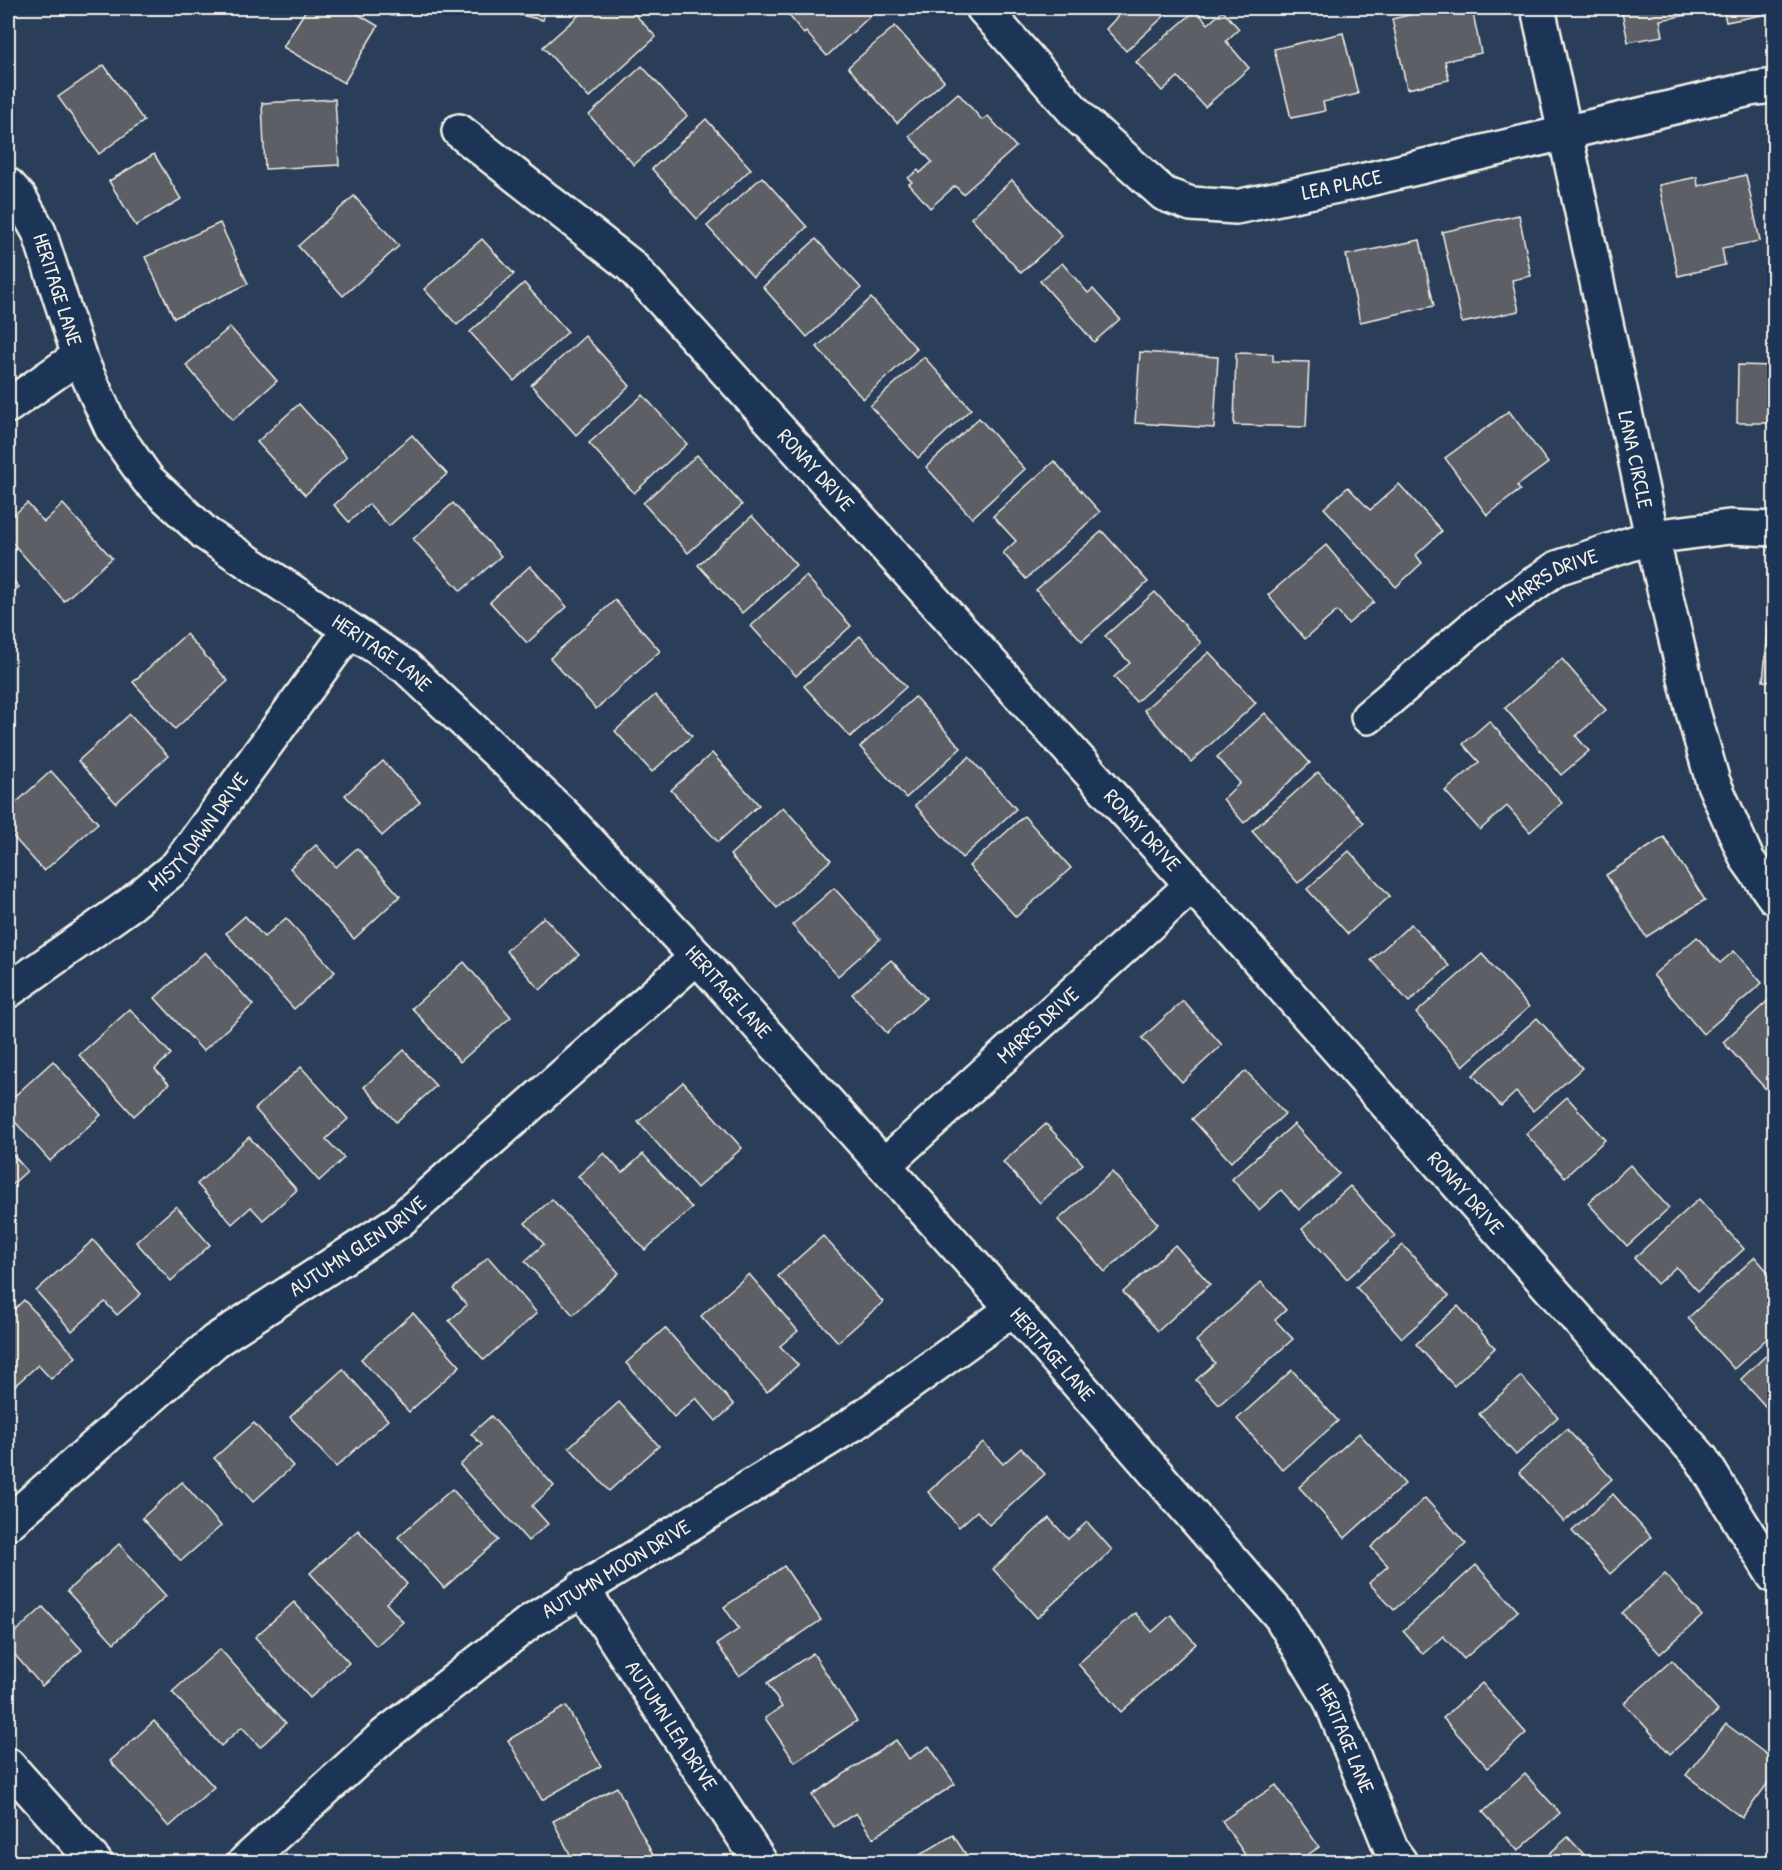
<svg xmlns="http://www.w3.org/2000/svg" width="1782" height="1870" viewBox="0 0 1782 1870" font-family="'Patrick Hand',sans-serif">
	<rect width="100%" height="100%" fill="#2a3e5a"/>
	<filter id="ink" filterUnits="userSpaceOnUse"><feTurbulence type="fractalNoise" baseFrequency=".0167" numOctaves="2"/><feDisplacementMap in="SourceGraphic" scale="12" xChannelSelector="R" yChannelSelector="G"/><feConvolveMatrix kernelMatrix="1 2 1 2 8 2 1 2 1" color-interpolation-filters="sRGB"/></filter>
	<g filter="url(#ink)">
		<g fill="#5c6066" stroke="#f4f1e8" stroke-width="1.5">
			<path d="M307 8H348L378 26 344 83 283 47Z"/>
			<path d="M390 8H449L391 16Z"/>
			<path d="M489 8H546L543 20Z"/>
			<path d="M587 8H629L656 37 589 98 543 47Z"/>
			<path d="M783 8H879L827 56 806 32 804 34Z"/>
			<path d="M1110 8H1173L1126 51 1106 29 1118 16Z"/>
			<path d="M1408 8H1428L1429 12 1447 8H1472L1481 53 1445 61 1449 80 1407 89 1392 19 1409 15Z"/>
			<path d="M1621 8H1704L1705 12 1660 20 1663 36 1628 42Z"/>
			<path d="M1723 8H1774V9L1761 11 1762 15 1726 22Z"/>
			<path d="M1196 10 1208 24 1223 11 1239 29 1226 41 1249 68 1205 107 1178 77 1162 91 1136 62Z"/>
			<path d="M895 26 944 81 897 123 848 67Z"/>
			<path d="M1343 33 1358 94 1323 102 1325 111 1291 118 1274 49Z"/>
			<path d="M104 65 144 121 99 154 58 97Z"/>
			<path d="M642 66 687 116 634 165 589 115Z"/>
			<path d="M958 93 982 120 988 116 1016 147 963 194 955 186 930 208 909 184 912 182 908 178 918 170 920 173 932 162 909 136Z"/>
			<path d="M335 99 339 165 265 169 262 103Z"/>
			<path d="M706 119 751 169 697 219 652 169Z"/>
			<path d="M154 154 181 199 136 226 109 181Z"/>
			<path d="M1746 175 1760 241 1722 248 1725 265 1678 276 1659 185 1697 177 1698 186Z"/>
			<path d="M762 177 807 227 753 277 707 226Z"/>
			<path d="M1012 180 1062 236 1021 273 971 218Z"/>
			<path d="M354 196 399 246 343 296 298 246Z"/>
			<path d="M1519 215 1531 276 1512 280 1519 311 1462 323 1442 232Z"/>
			<path d="M220 223 248 284 174 318 145 257Z"/>
			<path d="M482 239 514 274 457 325 424 289Z"/>
			<path d="M816 239 861 288 807 337 763 287Z"/>
			<path d="M1420 240 1434 306 1360 322 1346 255Z"/>
			<path d="M1062 263 1088 293 1093 289 1120 319 1094 342 1040 281Z"/>
			<path d="M524 283 568 332 514 381 470 332Z"/>
			<path d="M871 298 917 349 863 399 817 347Z"/>
			<path d="M230 327 277 381 233 420 186 365Z"/>
			<path d="M585 336 630 386 576 435 531 385Z"/>
			<path d="M1140 352 1218 357 1214 428 1135 423Z"/>
			<path d="M1236 353 1273 354V361L1309 362 1306 427 1234 425Z"/>
			<path d="M924 357 971 409 918 458 870 406Z"/>
			<path d="M1738 365 1774 366V445L1772 444V423H1737Z"/>
			<path d="M643 395 687 444 634 493 589 443Z"/>
			<path d="M299 404 347 457 305 495 257 442Z"/>
			<path d="M1509 411 1548 463 1517 486 1520 490 1487 515 1445 458Z"/>
			<path d="M979 418 1025 469 972 518 926 467Z"/>
			<path d="M412 435 447 474 389 526 369 504 349 522 334 505Z"/>
			<path d="M697 455 742 505 688 553 643 503Z"/>
			<path d="M1054 461 1100 512 1026 579 1003 553 1016 541 993 516Z"/>
			<path d="M1399 484 1442 531 1416 555 1422 563 1396 587 1324 508 1348 487 1370 510Z"/>
			<path d="M27 503 44 522 63 504 112 558 64 601 8 538V520Z"/>
			<path d="M453 503 501 556 461 591 413 539Z"/>
			<path d="M752 516 796 565 742 613 698 565Z"/>
			<path d="M1102 531 1148 582 1082 641 1036 590Z"/>
			<path d="M1326 545 1374 602 1348 624 1337 611 1305 639 1268 595Z"/>
			<path d="M530 566 567 607 527 643 490 602Z"/>
			<path d="M8 575 19 587 8 597Z"/>
			<path d="M806 576 851 626 796 676 751 626Z"/>
			<path d="M1155 592 1201 643 1136 702 1114 677 1130 663 1105 636Z"/>
			<path d="M615 600 660 651 596 709 550 658Z"/>
			<path d="M1769 622H1774V682L1763 681Z"/>
			<path d="M186 634 228 681 175 729 133 682Z"/>
			<path d="M860 636 906 687 850 737 804 686Z"/>
			<path d="M1209 652 1256 703 1191 762 1144 710Z"/>
			<path d="M1562 659 1606 710 1576 736 1589 751 1561 775 1505 708Z"/>
			<path d="M655 695 692 736 652 772 615 731Z"/>
			<path d="M915 697 961 748 906 798 860 747Z"/>
			<path d="M1265 713 1310 763 1244 823 1223 799 1240 783 1217 757Z"/>
			<path d="M130 714 168 756 116 803 78 761Z"/>
			<path d="M1489 721 1562 803 1530 832 1507 806 1480 830 1445 791 1479 762 1463 744Z"/>
			<path d="M712 753 759 805 718 842 671 790Z"/>
			<path d="M969 757 1016 809 962 858 915 805Z"/>
			<path d="M383 761 420 802 382 836 345 795Z"/>
			<path d="M51 771 98 823 44 871 8 831V810Z"/>
			<path d="M1318 772 1364 823 1298 883 1252 831Z"/>
			<path d="M783 807 831 860 777 908 730 855Z"/>
			<path d="M1024 816 1071 868 1016 917 969 866Z"/>
			<path d="M1664 837 1705 900 1646 937 1606 875Z"/>
			<path d="M316 845 336 867 357 848 400 896 354 939 290 868Z"/>
			<path d="M1349 851 1390 896 1348 934 1307 889Z"/>
			<path d="M834 888 880 939 838 976 792 925Z"/>
			<path d="M245 916 264 937 286 918 335 972 294 1009 226 933Z"/>
			<path d="M544 917 579 955 540 990 506 951Z"/>
			<path d="M1411 924 1449 966 1409 1002 1371 960Z"/>
			<path d="M1697 937 1720 963 1734 951 1762 983 1703 1034 1653 975Z"/>
			<path d="M205 952 253 1005 203 1051 155 998Z"/>
			<path d="M1482 954 1529 1007 1463 1066 1416 1013Z"/>
			<path d="M891 960 926 998 887 1033 852 994Z"/>
			<path d="M464 962 511 1017 460 1062 412 1008Z"/>
			<path d="M1774 995V1098L1723 1042Z"/>
			<path d="M1183 1001 1222 1045 1182 1082 1142 1038Z"/>
			<path d="M130 1009 171 1054 155 1069 169 1084 134 1116 79 1055Z"/>
			<path d="M1537 1018 1582 1068 1533 1111 1516 1092 1501 1106 1473 1075Z"/>
			<path d="M404 1050 436 1086 396 1122 364 1087Z"/>
			<path d="M53 1061 101 1115 50 1161 8 1114V1102Z"/>
			<path d="M301 1067 348 1119 326 1139 344 1158 319 1181 255 1109Z"/>
			<path d="M1246 1071 1285 1114 1231 1162 1192 1119Z"/>
			<path d="M683 1082 742 1148 697 1188 638 1122Z"/>
			<path d="M1567 1097 1605 1140 1565 1177 1526 1134Z"/>
			<path d="M1046 1124 1083 1164 1040 1203 1003 1162Z"/>
			<path d="M1294 1124 1339 1174 1299 1210 1281 1190 1259 1210 1232 1179Z"/>
			<path d="M249 1137 297 1190 263 1220 251 1207 232 1224 197 1184Z"/>
			<path d="M8 1149 27 1171 8 1188Z"/>
			<path d="M604 1153 622 1173 643 1154 692 1208 645 1250 578 1176Z"/>
			<path d="M1630 1165 1669 1208 1627 1246 1588 1203Z"/>
			<path d="M1112 1172 1158 1224 1105 1272 1058 1220Z"/>
			<path d="M1350 1186 1395 1236 1347 1279 1302 1229Z"/>
			<path d="M552 1199 619 1273 573 1315 525 1261 544 1244 525 1223Z"/>
			<path d="M1699 1199 1744 1249 1698 1291 1676 1267 1657 1284 1634 1258Z"/>
			<path d="M176 1206 210 1245 171 1281 136 1242Z"/>
			<path d="M823 1236 883 1302 838 1342 778 1276Z"/>
			<path d="M93 1240 141 1294 117 1315 105 1302 72 1331 36 1291Z"/>
			<path d="M1175 1245 1210 1284 1158 1331 1123 1292Z"/>
			<path d="M1403 1245 1449 1296 1402 1338 1356 1287Z"/>
			<path d="M488 1257 537 1313 484 1360 449 1321 467 1305 453 1289Z"/>
			<path d="M1755 1257 1774 1279V1332L1734 1369 1688 1318Z"/>
			<path d="M749 1274 798 1331 780 1346 798 1365 767 1392 701 1316Z"/>
			<path d="M1261 1282 1286 1310 1275 1320 1293 1339 1219 1405 1196 1380 1215 1363 1196 1341Z"/>
			<path d="M24 1300 76 1357 51 1379 38 1365 11 1389 8 1385V1315Z"/>
			<path d="M1458 1306 1495 1348 1454 1386 1416 1344Z"/>
			<path d="M413 1313 460 1366 409 1412 361 1359Z"/>
			<path d="M665 1328 734 1405 716 1421 696 1398 674 1417 626 1363Z"/>
			<path d="M1774 1348V1416L1741 1379Z"/>
			<path d="M343 1369 388 1420 336 1467 290 1417Z"/>
			<path d="M1292 1370 1338 1421 1283 1470 1237 1419Z"/>
			<path d="M1521 1376 1558 1417 1516 1455 1479 1414Z"/>
			<path d="M619 1402 659 1446 609 1491 569 1447Z"/>
			<path d="M491 1416 554 1486 532 1506 548 1524 528 1541 460 1465 482 1445 471 1434Z"/>
			<path d="M254 1423 293 1466 253 1502 214 1458Z"/>
			<path d="M1567 1429 1612 1479 1564 1522 1519 1472Z"/>
			<path d="M1359 1433 1405 1484 1345 1538 1299 1487Z"/>
			<path d="M983 1442 1003 1464 1021 1448 1045 1474 989 1525 977 1511 959 1527 928 1492Z"/>
			<path d="M182 1482 221 1526 181 1561 142 1518Z"/>
			<path d="M452 1489 498 1540 444 1588 398 1537Z"/>
			<path d="M1613 1494 1651 1537 1610 1574 1572 1531Z"/>
			<path d="M1425 1498 1466 1544 1394 1610 1369 1583 1388 1566 1371 1547Z"/>
			<path d="M1049 1518 1068 1539 1087 1522 1112 1550 1037 1618 993 1569Z"/>
			<path d="M358 1530 407 1584 386 1603 403 1622 376 1646 310 1573Z"/>
			<path d="M119 1544 166 1596 114 1643 67 1591Z"/>
			<path d="M1476 1565 1518 1611 1464 1659 1443 1636 1423 1654 1403 1631Z"/>
			<path d="M784 1566 821 1620 739 1676 717 1644 739 1629 724 1607Z"/>
			<path d="M1665 1574 1702 1616 1660 1654 1622 1613Z"/>
			<path d="M294 1602 349 1663 310 1698 255 1637Z"/>
			<path d="M43 1607 82 1650 42 1686 8 1647V1639Z"/>
			<path d="M1135 1613 1152 1632 1171 1615 1196 1644 1121 1712 1078 1664Z"/>
			<path d="M220 1649 286 1723 260 1747 242 1727 221 1746 172 1692Z"/>
			<path d="M813 1653 857 1721 795 1762 765 1718 782 1707 767 1683Z"/>
			<path d="M1672 1660 1718 1711 1670 1754 1624 1703Z"/>
			<path d="M1482 1683 1526 1733 1488 1768 1443 1718Z"/>
			<path d="M566 1706 601 1766 542 1800 508 1740Z"/>
			<path d="M154 1721 214 1787 169 1827 110 1761Z"/>
			<path d="M1726 1724 1774 1760V1775L1742 1818 1686 1775Z"/>
			<path d="M896 1740 909 1759 929 1746 955 1784 873 1838 856 1813 834 1827 812 1795Z"/>
			<path d="M1525 1774 1560 1813 1518 1851 1483 1812Z"/>
			<path d="M1276 1785 1319 1847 1297 1862H1250L1222 1821Z"/>
			<path d="M617 1787 655 1859 649 1862H574L553 1821Z"/>
			<path d="M953 1835 971 1862H908Z"/>
			<path d="M1568 1837 1591 1862H1540Z"/>
		</g>
		<g fill="none" stroke-linecap="round" stroke-linejoin="round">
			<defs>
				<g id="minor">
					<path id="s1" d="M983 8 1082 120 1164 194 1191 204 1236 207 1361 181 1750 89 1774 86"/>
					<path id="s2" d="M1538 8 1652 537 1692 708 1713 782 1747 859 1774 897"/>
					<path id="s3" d="M459 131 631 266 1192 885 1701 1458 1774 1576"/>
					<path id="s4" d="M8 185 20 198 39 232 79 356 112 429 148 480 206 534 406 667 562 813 697 957 1013 1309 1281 1617 1330 1699 1392 1851 1400 1862"/>
					<path d="M8 406 79 356"/>
					<path id="s5" d="M1368 717 1482 620 1557 568 1652 537 1729 527 1774 529"/>
					<path id="s6" d="M8 991 131 904 177 866 349 631"/>
					<path id="s7" d="M884 1165 1192 885"/>
					<path id="s8" d="M8 1523 215 1341 398 1222 697 957"/>
					<path id="s9" d="M582 1588 760 1862"/>
					<path d="M8 1765 95 1862"/>
					<path id="s10" d="M245 1862 385 1735 531 1621 853 1424 1013 1309"/>
				</g>
			</defs>
			<use href="#minor" stroke="#f4f1e8" stroke-width="38"/>
			<use href="#minor" stroke="#1d3557" stroke-width="33"/>
		</g>
	</g>
	<g text-anchor="middle" stroke-width="6" stroke-linejoin="round" paint-order="stroke">
		<g font-size="21" fill="#f4f1e8" stroke="#1d3557">
			<text dy="7" stroke="none"><textPath href="#s1" startOffset="442">LEA PLACE</textPath></text>
			<text dy="7" stroke="none"><textPath href="#s4" startOffset="117">HERITAGE LANE</textPath></text>
			<text dy="7" stroke="none"><textPath href="#s2" startOffset="462">LANA CIRCLE</textPath></text>
			<text dy="7" stroke="none"><textPath href="#s3" startOffset="494">RONAY DRIVE</textPath></text>
			<text dy="7" stroke="none"><textPath href="#s5" startOffset="232">MARRS DRIVE</textPath></text>
			<text dy="7" stroke="none"><textPath href="#s4" startOffset="621">HERITAGE LANE</textPath></text>
			<text dy="7" stroke="none"><textPath href="#s6" startOffset="250">MISTY DAWN DRIVE</textPath></text>
			<text dy="7" stroke="none"><textPath href="#s3" startOffset="980">RONAY DRIVE</textPath></text>
			<text dy="7" stroke="none"><textPath href="#s4" startOffset="1107">HERITAGE LANE</textPath></text>
			<text dy="7" stroke="none"><textPath href="#s7" startOffset="208">MARRS DRIVE</textPath></text>
			<text dy="7" stroke="none"><textPath href="#s3" startOffset="1466">RONAY DRIVE</textPath></text>
			<text dy="7" stroke="none"><textPath href="#s8" startOffset="447">AUTUMN GLEN DRIVE</textPath></text>
			<text dy="7" stroke="none"><textPath href="#s4" startOffset="1593">HERITAGE LANE</textPath></text>
			<text dy="7" stroke="none"><textPath href="#s10" startOffset="474">AUTUMN MOON DRIVE</textPath></text>
			<text dy="7" stroke="none"><textPath href="#s9" startOffset="164">AUTUMN LEA DRIVE</textPath></text>
			<text dy="7" stroke="none"><textPath href="#s4" startOffset="2079">HERITAGE LANE</textPath></text>
		</g>
	</g>
	<rect width="1782" height="1870" fill="none" stroke="#1d3557" stroke-width="30"/>
	<rect x="15" y="15" width="1752" height="1840" fill="none" stroke="#f4f1e8" stroke-width="2" filter="url(#ink)"/>
</svg>
